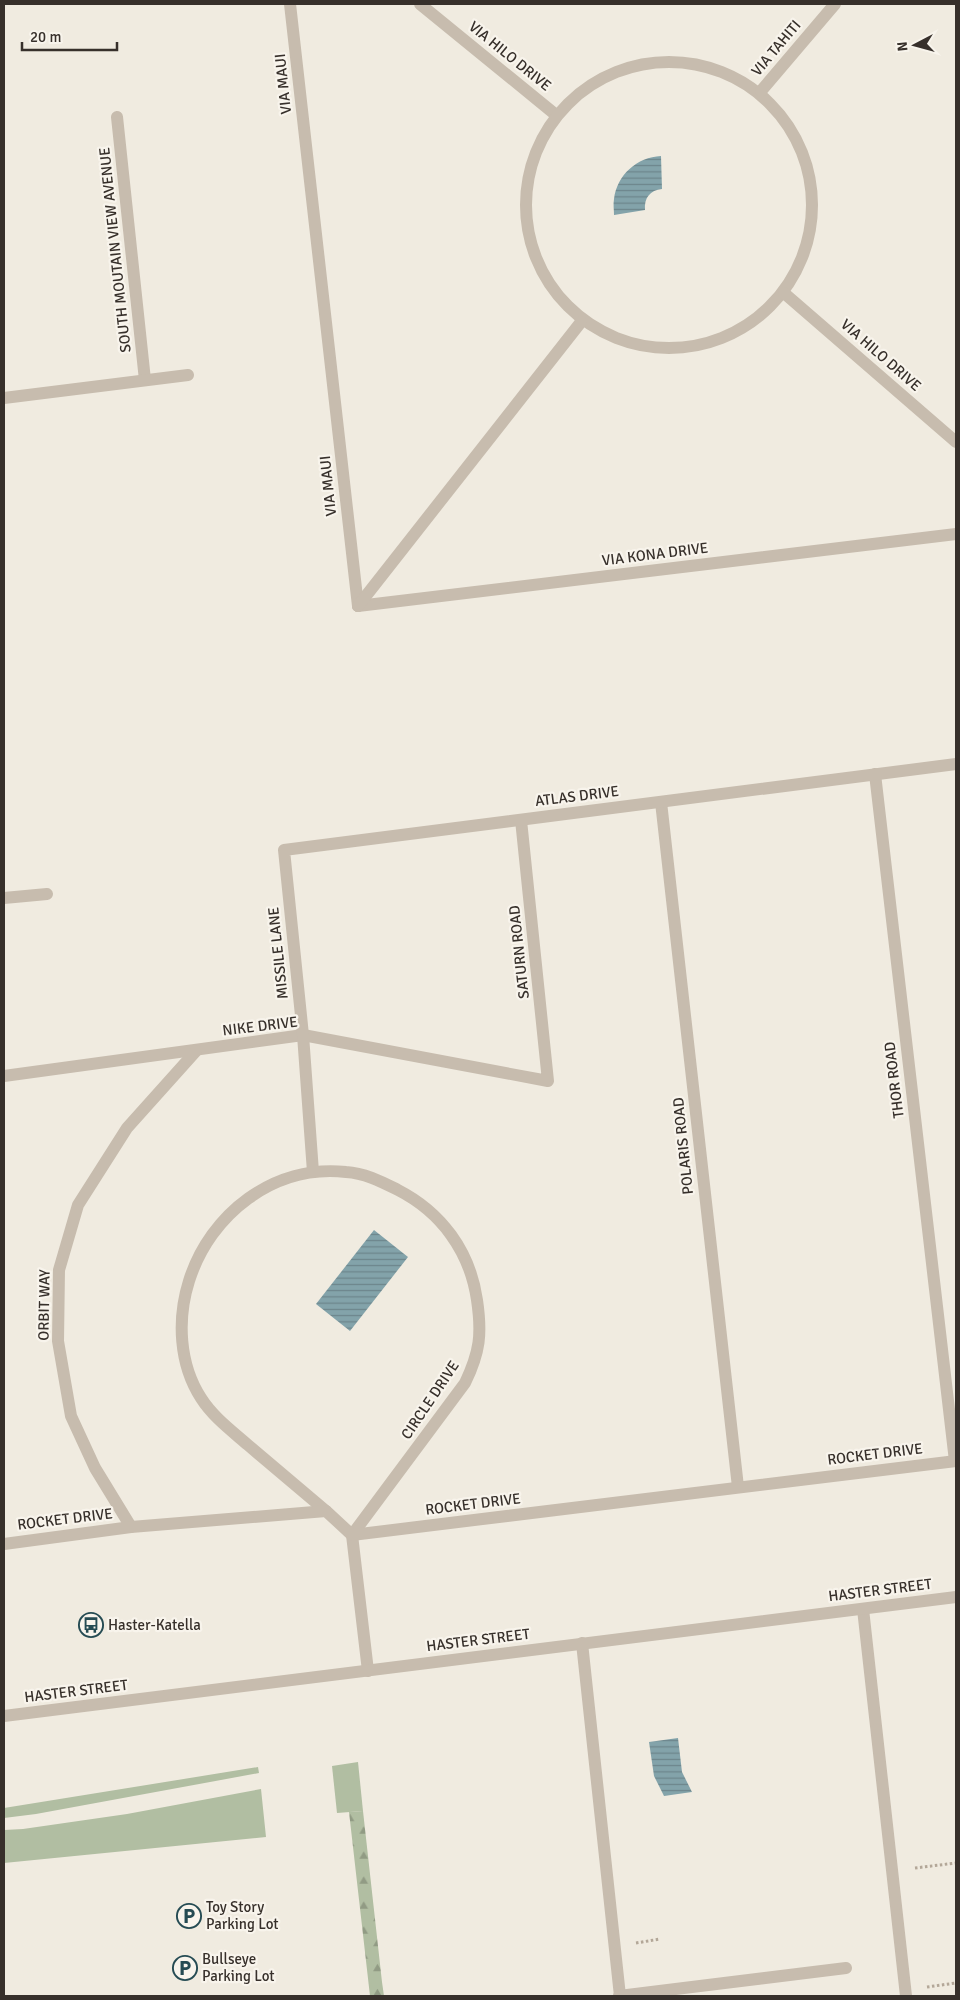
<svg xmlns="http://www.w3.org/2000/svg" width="960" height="2000" viewBox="0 0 960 2000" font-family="Signika,sans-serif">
	<defs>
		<pattern id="forest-firs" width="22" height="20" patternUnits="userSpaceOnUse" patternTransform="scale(1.25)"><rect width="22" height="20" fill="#b1bea2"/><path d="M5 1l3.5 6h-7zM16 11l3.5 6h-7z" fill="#919b84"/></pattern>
		<pattern id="water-rules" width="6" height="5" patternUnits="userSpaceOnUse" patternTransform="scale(1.25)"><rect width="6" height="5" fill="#83a3aa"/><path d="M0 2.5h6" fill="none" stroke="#6c858b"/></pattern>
	</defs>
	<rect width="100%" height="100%" fill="#f0ebe0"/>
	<g fill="#b1bea2">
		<path d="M358 1762 363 1811 337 1813 332 1766Z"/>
		<path d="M258 1767 259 1773 36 1814 4 1818V1808Z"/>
		<path d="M261 1789 266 1837 4 1863V1830L23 1829 127 1814Z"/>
	</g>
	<path fill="url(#forest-firs)" d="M363 1811 382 1982 384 1996H370L349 1812Z"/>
	<g fill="url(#water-rules)">
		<path d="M661 156 662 189C650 190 644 198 645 210L614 215C614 210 613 204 614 199 617 175 637 157 661 156Z"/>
		<path d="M374 1230 408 1257 350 1331 316 1304Z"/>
		<path d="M678 1738 682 1772 692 1792 664 1796 654 1776 649 1742Z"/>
	</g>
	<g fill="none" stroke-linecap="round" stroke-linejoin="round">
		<g stroke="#b3a798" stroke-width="3" stroke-dasharray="2.5 2.5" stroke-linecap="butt">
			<path d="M915 1868 956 1863"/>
			<path d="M636 1943 660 1939"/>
			<path d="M927 1987 956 1983"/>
		</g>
		<g stroke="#c7bcae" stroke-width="12">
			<path d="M290 4 358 606"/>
			<path d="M420 4 556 115"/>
			<circle cx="669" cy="205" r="143"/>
			<path d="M761 91 835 4"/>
			<path d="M117 117 145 380"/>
			<path d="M784 293 956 442"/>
			<path d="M4 398 188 375"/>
			<path d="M358 606 956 534"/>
			<path d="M358 606 581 322"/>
			<path d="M875 774 955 1461"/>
			<path d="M661 802 738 1487"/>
			<path d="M4 898 47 894"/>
			<path d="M4 1076 303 1035 548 1081 521 820"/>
			<path d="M313 1172 303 1035 284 850 956 764"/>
			<path d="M326 1511C300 1489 274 1467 248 1445 232 1431 213 1417 201 1398 179 1364 177 1319 189 1281 210 1214 274 1164 346 1172 365 1173 382 1182 398 1190 441 1212 470 1251 477 1300 482 1334 480 1352 465 1383L352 1535 368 1671"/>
			<path d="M131 1527 95 1468 71 1416 58 1341 59 1270 78 1205 127 1128 196 1051"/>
			<path d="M4 1544 131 1527 326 1511 352 1535 956 1461"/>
			<path d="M863 1609 906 1996"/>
			<path d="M582 1643 620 1996"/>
			<path d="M4 1716 956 1597"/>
			<path d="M619 1996 846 1968"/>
		</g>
	</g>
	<defs>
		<symbol id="bus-ring" viewBox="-11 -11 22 22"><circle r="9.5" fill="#f8f4ec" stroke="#254b53" stroke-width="1.5"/><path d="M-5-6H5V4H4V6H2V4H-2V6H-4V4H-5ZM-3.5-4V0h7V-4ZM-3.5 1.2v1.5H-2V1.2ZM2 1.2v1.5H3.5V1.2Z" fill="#254b53"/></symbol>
		<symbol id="parking-ring" viewBox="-11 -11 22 22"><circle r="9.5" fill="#f8f4ec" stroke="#254b53" stroke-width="1.5"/><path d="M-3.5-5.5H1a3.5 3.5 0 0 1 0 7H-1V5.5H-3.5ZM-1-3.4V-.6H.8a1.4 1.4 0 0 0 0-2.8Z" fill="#254b53"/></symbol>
	</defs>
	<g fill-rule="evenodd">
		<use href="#bus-ring" x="77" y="1611" width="28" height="28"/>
		<use href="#parking-ring" x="175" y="1902" width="28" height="28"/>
		<use href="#parking-ring" x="171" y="1954" width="28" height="28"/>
	</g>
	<g text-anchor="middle" stroke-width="4.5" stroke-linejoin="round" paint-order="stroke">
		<g font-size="15" fill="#37302b" stroke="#f8f4ec">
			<text transform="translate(776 48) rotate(-50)" y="5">VIA TAHITI</text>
			<text transform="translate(510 56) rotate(39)" y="5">VIA HILO DRIVE</text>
			<text transform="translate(283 84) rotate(-96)" y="5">VIA MAUI</text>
			<text transform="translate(115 250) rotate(-96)" y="5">SOUTH MOUTAIN VIEW AVENUE</text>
			<text transform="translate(881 355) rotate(41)" y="5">VIA HILO DRIVE</text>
			<text transform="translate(328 486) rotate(-96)" y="5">VIA MAUI</text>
			<text transform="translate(655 554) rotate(-7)" y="5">VIA KONA DRIVE</text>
			<text transform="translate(577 796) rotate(-7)" y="5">ATLAS DRIVE</text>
			<text transform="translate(519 952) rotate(-96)" y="5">SATURN ROAD</text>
			<text transform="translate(278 953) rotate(-96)" y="5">MISSILE LANE</text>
			<text transform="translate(260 1026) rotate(-7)" y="5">NIKE DRIVE</text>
			<text transform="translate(894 1080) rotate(-97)" y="5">THOR ROAD</text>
			<text transform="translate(683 1146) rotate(-96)" y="5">POLARIS ROAD</text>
			<text transform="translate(44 1305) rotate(-89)" y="5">ORBIT WAY</text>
			<text transform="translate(430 1400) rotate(-56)" y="5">CIRCLE DRIVE</text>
			<text transform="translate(875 1454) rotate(-7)" y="5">ROCKET DRIVE</text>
			<text transform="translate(473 1504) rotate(-7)" y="5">ROCKET DRIVE</text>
			<text transform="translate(65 1519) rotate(-7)" y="5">ROCKET DRIVE</text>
			<text transform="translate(880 1590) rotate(-7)" y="5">HASTER STREET</text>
			<text transform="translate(478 1640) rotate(-7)" y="5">HASTER STREET</text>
			<text transform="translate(76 1691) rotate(-7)" y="5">HASTER STREET</text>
		</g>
		<g font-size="15" fill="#37302b" stroke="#f8f4ec" text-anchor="start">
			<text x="108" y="1630">Haster-Katella</text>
			<text x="206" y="1912">Toy Story<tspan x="206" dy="17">Parking Lot</tspan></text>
			<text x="202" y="1964">Bullseye<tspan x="202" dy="17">Parking Lot</tspan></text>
		</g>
	</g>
	<rect width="960" height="2000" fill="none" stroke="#37302b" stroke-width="10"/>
	<g transform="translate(915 45) rotate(264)" stroke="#f8f4ec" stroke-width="4" paint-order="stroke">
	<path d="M0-4L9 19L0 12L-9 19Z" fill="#37302b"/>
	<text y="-8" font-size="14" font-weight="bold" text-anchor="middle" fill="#37302b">N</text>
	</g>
	<path d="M22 42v8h95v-8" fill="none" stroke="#37302b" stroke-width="2.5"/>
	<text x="30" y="42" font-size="15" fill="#37302b" stroke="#f8f4ec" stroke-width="4" paint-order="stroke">20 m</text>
</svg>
